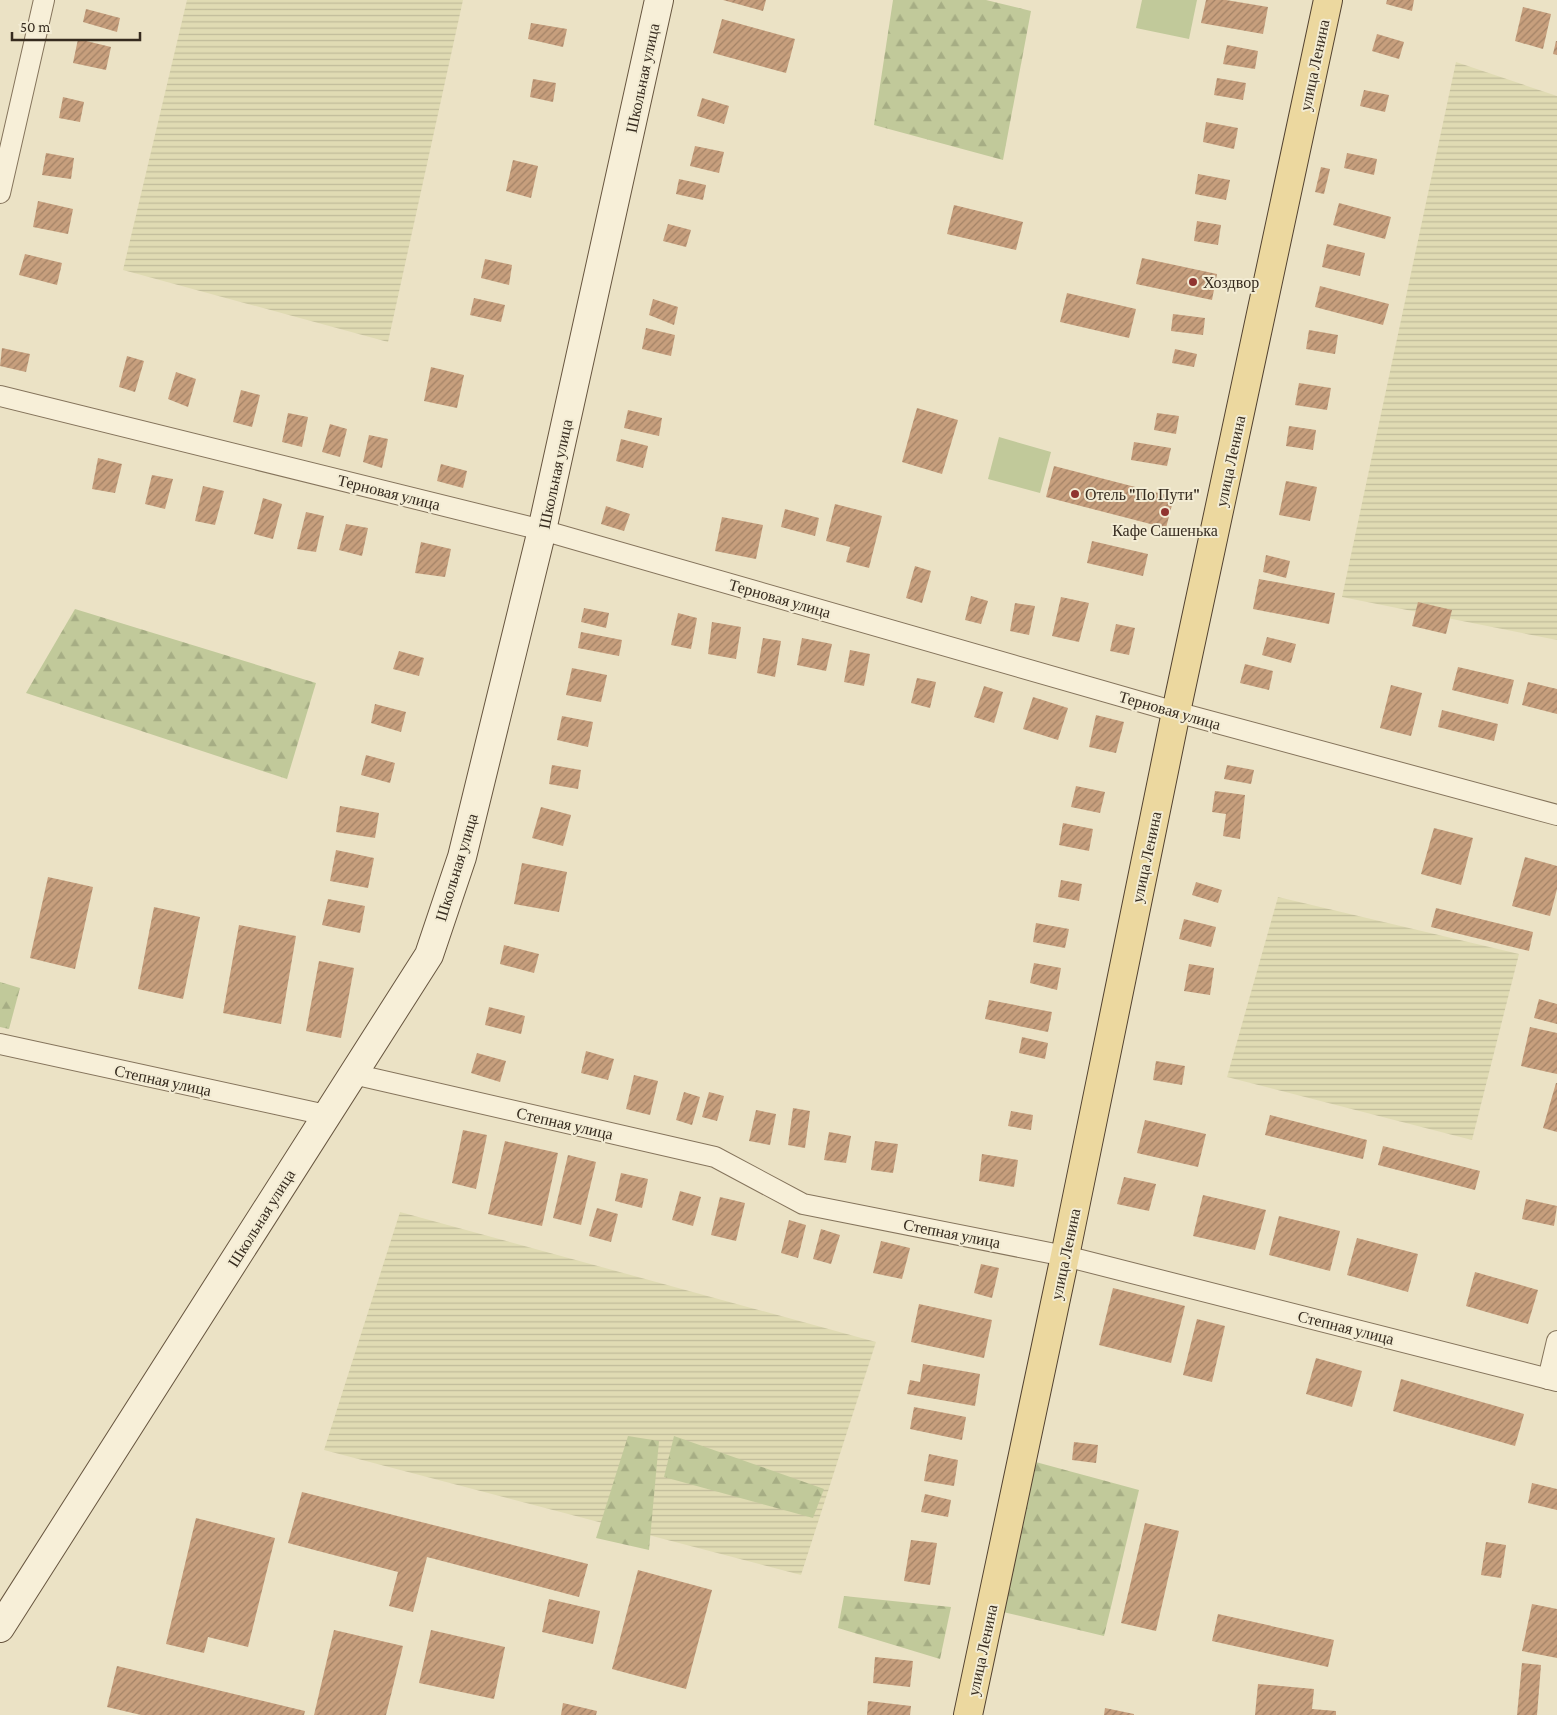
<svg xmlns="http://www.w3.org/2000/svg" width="1557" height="1715" viewBox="0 0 1557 1715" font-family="'Crimson Pro',serif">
	<defs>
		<pattern id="farmland-rules" width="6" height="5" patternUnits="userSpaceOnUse" patternTransform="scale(1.25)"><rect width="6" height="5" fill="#e0dbb3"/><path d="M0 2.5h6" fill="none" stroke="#c1bc9a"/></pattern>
		<pattern id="forest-firs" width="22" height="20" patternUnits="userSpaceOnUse" patternTransform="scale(1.25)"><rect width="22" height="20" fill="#c1c99a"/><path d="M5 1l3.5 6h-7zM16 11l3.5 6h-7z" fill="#a6ad84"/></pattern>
		<pattern id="building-hatch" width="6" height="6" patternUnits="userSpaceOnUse" patternTransform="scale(1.25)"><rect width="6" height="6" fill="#c79f7d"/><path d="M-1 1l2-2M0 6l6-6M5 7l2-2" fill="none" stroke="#a28266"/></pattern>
	</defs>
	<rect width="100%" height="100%" fill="#ebe2c5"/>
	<g fill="url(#farmland-rules)">
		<path d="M187 0H463L388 342 123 270Z"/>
		<path d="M1456 62 1557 96V640L1342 597Z"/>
		<path d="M1278 897 1519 954 1472 1140 1227 1077Z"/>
		<path d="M400 1212 876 1342 801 1575 324 1450Z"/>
	</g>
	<g fill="url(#forest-firs)">
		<path d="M893 0H986L1031 11 1003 160 874 125Z"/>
		<path d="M75 609 316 683 287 779 26 693Z"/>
		<path d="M0 982 20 988 9 1029 0 1027Z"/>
		<path d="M628 1436 659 1441 649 1550 596 1538Z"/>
		<path d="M674 1436 824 1489 813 1518 664 1477Z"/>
		<path d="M1032 1461 1139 1490 1104 1636 1003 1612Z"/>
		<path d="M844 1596 951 1607 940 1659 838 1628Z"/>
	</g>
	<g fill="#c1c99a">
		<path d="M1142 0H1197L1189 39 1136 28Z"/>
		<path d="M999 437 1051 452 1040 493 988 479Z"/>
	</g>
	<g fill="url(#building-hatch)">
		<path d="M723 0H766L763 11Z"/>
		<path d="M1206 0H1226L1268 7 1263 34 1201 23Z"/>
		<path d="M1387 0H1414L1412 11 1386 4Z"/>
		<path d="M1523 7 1551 14 1543 49 1515 41Z"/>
		<path d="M86 9 120 18 117 32 83 22Z"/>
		<path d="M722 19 795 39 786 73 713 53Z"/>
		<path d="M531 23 567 29 563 47 528 39Z"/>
		<path d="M1377 34 1404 42 1399 59 1372 51Z"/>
		<path d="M78 39 111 47 106 70 73 63Z"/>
		<path d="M1556 41H1557V55L1553 54Z"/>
		<path d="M1227 45 1258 51 1255 69 1223 64Z"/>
		<path d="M1217 78 1246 83 1243 100 1214 95Z"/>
		<path d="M533 79 556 83 553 102 530 97Z"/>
		<path d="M1364 90 1389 95 1385 112 1360 106Z"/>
		<path d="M63 97 84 102 80 122 59 118Z"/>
		<path d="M702 98 729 106 724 124 697 116Z"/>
		<path d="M1206 122 1238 128 1234 149 1203 142Z"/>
		<path d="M695 146 724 152 719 173 690 166Z"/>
		<path d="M46 153 74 158 71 179 42 175Z"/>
		<path d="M1347 153 1377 159 1374 175 1344 168Z"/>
		<path d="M513 160 538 166 531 198 506 191Z"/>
		<path d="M1321 167 1330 169 1324 194 1315 192Z"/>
		<path d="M1198 174 1230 180 1226 200 1195 194Z"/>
		<path d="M679 179 706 185 703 200 676 194Z"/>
		<path d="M38 201 73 209 68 234 33 227Z"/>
		<path d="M1339 203 1391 217 1385 239 1333 225Z"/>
		<path d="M954 205 1023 222 1016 250 947 234Z"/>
		<path d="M1197 221 1221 225 1218 245 1194 241Z"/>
		<path d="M668 224 691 230 686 247 663 241Z"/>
		<path d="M1327 244 1365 253 1360 276 1322 267Z"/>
		<path d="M25 254 62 263 57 285 19 275Z"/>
		<path d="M1142 258 1217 274 1212 300 1136 284Z"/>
		<path d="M485 259 512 265 509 285 481 278Z"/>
		<path d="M1320 286 1389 304 1383 325 1315 307Z"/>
		<path d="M1067 293 1136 309 1129 338 1060 322Z"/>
		<path d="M474 298 505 305 501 322 470 315Z"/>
		<path d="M653 299 678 307 674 325 649 315Z"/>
		<path d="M1173 314 1205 318 1203 335 1171 331Z"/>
		<path d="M646 328 675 335 671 356 642 349Z"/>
		<path d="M1309 330 1338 335 1335 354 1306 349Z"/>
		<path d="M2 348 30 354 26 372 0 366Z"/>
		<path d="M1175 349 1197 354 1194 367 1172 363Z"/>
		<path d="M127 356 144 361 135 392 119 387Z"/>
		<path d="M431 367 464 375 457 408 424 401Z"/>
		<path d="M176 372 196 379 188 407 168 399Z"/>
		<path d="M1299 383 1331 388 1327 410 1295 405Z"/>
		<path d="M241 390 260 395 252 427 233 422Z"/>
		<path d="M917 408 958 420 942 474 902 462Z"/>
		<path d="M628 410 662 418 659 436 624 428Z"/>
		<path d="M288 413 308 417 302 447 282 442Z"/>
		<path d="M1157 413 1179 416 1176 434 1154 430Z"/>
		<path d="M330 424 347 429 340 457 322 452Z"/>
		<path d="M1289 426 1316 430 1313 450 1286 446Z"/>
		<path d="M369 435 388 439 382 468 363 462Z"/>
		<path d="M621 439 648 446 643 468 616 461Z"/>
		<path d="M1134 442 1171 448 1167 466 1131 460Z"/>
		<path d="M98 458 122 464 115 493 92 489Z"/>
		<path d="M441 464 467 471 463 488 437 481Z"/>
		<path d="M1054 466 1174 497 1166 528 1046 497Z"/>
		<path d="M152 475 173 479 165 509 145 504Z"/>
		<path d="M1286 481 1317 487 1310 521 1279 515Z"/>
		<path d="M203 486 224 491 215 525 195 521Z"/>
		<path d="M263 498 282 504 273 539 254 534Z"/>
		<path d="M835 504 882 516 869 568 846 562 850 547 826 541Z"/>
		<path d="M606 506 630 514 624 531 601 524Z"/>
		<path d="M785 509 819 518 815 536 781 527Z"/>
		<path d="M306 512 324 516 316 552 297 549Z"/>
		<path d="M722 517 763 525 756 559 715 551Z"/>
		<path d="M346 524 368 528 362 556 339 550Z"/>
		<path d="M1092 541 1148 554 1143 576 1087 563Z"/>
		<path d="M421 542 451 549 445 577 415 573Z"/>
		<path d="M1266 555 1290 561 1286 578 1263 572Z"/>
		<path d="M915 566 931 571 922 603 906 598Z"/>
		<path d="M1259 579 1335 593 1329 624 1253 609Z"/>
		<path d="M971 596 988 601 981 624 965 620Z"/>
		<path d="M1061 597 1089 603 1079 642 1052 636Z"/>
		<path d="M1418 602 1452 610 1446 634 1412 626Z"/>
		<path d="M1015 603 1035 606 1029 635 1010 631Z"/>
		<path d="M584 608 609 613 606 628 581 622Z"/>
		<path d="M678 613 697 618 691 649 671 645Z"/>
		<path d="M712 622 741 627 736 659 708 654Z"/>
		<path d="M1116 624 1135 628 1129 655 1110 651Z"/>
		<path d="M581 632 622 640 619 656 578 648Z"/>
		<path d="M1267 637 1296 644 1291 663 1262 655Z"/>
		<path d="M763 638 781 641 775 677 757 673Z"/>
		<path d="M802 638 832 644 826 671 797 665Z"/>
		<path d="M850 650 870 654 864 686 844 682Z"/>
		<path d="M399 651 424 658 419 676 393 669Z"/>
		<path d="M1245 664 1273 671 1269 690 1240 683Z"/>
		<path d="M1458 667 1514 680 1508 704 1452 690Z"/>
		<path d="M572 668 607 675 601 702 566 695Z"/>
		<path d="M917 678 936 682 930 708 911 703Z"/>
		<path d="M1528 682 1557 689V714L1522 705Z"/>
		<path d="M1391 685 1422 693 1411 736 1380 728Z"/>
		<path d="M984 686 1003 692 994 723 974 717Z"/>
		<path d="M1033 697 1068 708 1058 740 1023 729Z"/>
		<path d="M375 704 406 712 401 732 371 723Z"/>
		<path d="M1442 710 1498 724 1494 741 1438 727Z"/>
		<path d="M1096 715 1124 722 1116 753 1089 747Z"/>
		<path d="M562 716 593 722 588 747 557 740Z"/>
		<path d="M366 755 395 763 390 783 361 775Z"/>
		<path d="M552 765 581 770 578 789 549 784Z"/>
		<path d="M1227 765 1254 770 1251 784 1224 779Z"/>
		<path d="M1076 786 1105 792 1100 813 1071 807Z"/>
		<path d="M1215 791 1245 795 1240 839 1223 836 1226 814 1212 812Z"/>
		<path d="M340 806 379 813 375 838 336 832Z"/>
		<path d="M541 807 571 815 563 846 532 838Z"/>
		<path d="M1063 823 1093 829 1089 851 1059 845Z"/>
		<path d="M1434 828 1473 838 1461 885 1421 874Z"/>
		<path d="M336 850 374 858 368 888 330 881Z"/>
		<path d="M1525 857 1557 866V889L1550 916 1512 906Z"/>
		<path d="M522 863 567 872 559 912 514 904Z"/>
		<path d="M48 877 93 887 75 969 30 958Z"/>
		<path d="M1061 880 1082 884 1079 901 1058 897Z"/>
		<path d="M1196 882 1222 890 1218 903 1192 895Z"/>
		<path d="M328 899 365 906 360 933 322 925Z"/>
		<path d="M154 907 200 917 183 999 138 989Z"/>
		<path d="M1436 908 1533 932 1529 951 1431 927Z"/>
		<path d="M1184 919 1216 927 1211 947 1179 939Z"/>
		<path d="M1036 923 1069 929 1065 948 1033 942Z"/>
		<path d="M239 925 296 936 281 1024 223 1013Z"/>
		<path d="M504 945 539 954 534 973 500 964Z"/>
		<path d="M319 961 354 968 341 1038 306 1031Z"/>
		<path d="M1034 963 1061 968 1057 990 1030 983Z"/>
		<path d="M1189 964 1214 968 1210 995 1184 991Z"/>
		<path d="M1539 999 1557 1004V1024L1534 1018Z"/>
		<path d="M989 1000 1052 1012 1048 1032 985 1019Z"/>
		<path d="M489 1007 525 1016 521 1034 485 1025Z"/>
		<path d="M1530 1027 1557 1033V1074L1521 1066Z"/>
		<path d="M1022 1037 1048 1043 1045 1059 1019 1053Z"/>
		<path d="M586 1051 614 1059 608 1080 581 1073Z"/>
		<path d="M477 1053 506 1061 500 1082 471 1073Z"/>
		<path d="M1156 1061 1185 1066 1182 1085 1153 1080Z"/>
		<path d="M634 1075 658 1081 650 1115 626 1109Z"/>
		<path d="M1556 1083H1557V1132L1543 1128Z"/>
		<path d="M684 1092 700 1097 692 1125 676 1120Z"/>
		<path d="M709 1092 724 1096 717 1121 702 1117Z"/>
		<path d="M793 1108 810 1111 805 1148 788 1145Z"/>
		<path d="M756 1110 776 1114 770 1145 749 1141Z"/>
		<path d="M1011 1111 1033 1115 1031 1130 1008 1126Z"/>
		<path d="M1270 1115 1367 1140 1363 1159 1265 1135Z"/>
		<path d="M1145 1120 1206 1134 1198 1167 1137 1153Z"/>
		<path d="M463 1130 487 1135 476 1189 452 1183Z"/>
		<path d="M829 1132 851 1136 846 1163 824 1160Z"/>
		<path d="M505 1141 558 1153 542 1226 488 1214Z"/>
		<path d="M875 1141 898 1144 893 1173 871 1170Z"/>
		<path d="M1383 1146 1480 1171 1475 1190 1378 1165Z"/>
		<path d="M982 1154 1018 1160 1014 1187 979 1181Z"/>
		<path d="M568 1155 596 1162 581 1225 553 1218Z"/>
		<path d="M621 1173 648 1179 642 1208 615 1201Z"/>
		<path d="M1124 1177 1156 1184 1149 1211 1117 1204Z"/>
		<path d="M680 1191 701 1197 693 1226 672 1220Z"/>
		<path d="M1203 1195 1266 1210 1255 1250 1193 1236Z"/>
		<path d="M720 1197 745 1203 736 1241 711 1235Z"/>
		<path d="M1526 1199 1557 1206 1554 1226 1522 1219Z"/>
		<path d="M597 1208 618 1214 611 1242 589 1236Z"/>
		<path d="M1279 1216 1340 1231 1330 1271 1269 1255Z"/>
		<path d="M789 1220 806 1225 798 1258 781 1253Z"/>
		<path d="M821 1229 840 1235 831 1264 813 1259Z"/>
		<path d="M1357 1238 1418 1254 1408 1292 1347 1275Z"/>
		<path d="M881 1241 910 1248 902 1279 873 1273Z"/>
		<path d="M981 1264 999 1268 992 1298 974 1293Z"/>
		<path d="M1475 1272 1538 1290 1528 1324 1466 1306Z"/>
		<path d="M1113 1288 1185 1306 1171 1363 1099 1345Z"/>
		<path d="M919 1304 992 1320 984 1358 911 1342Z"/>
		<path d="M1197 1319 1225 1326 1212 1382 1183 1375Z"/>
		<path d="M1316 1358 1362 1371 1352 1407 1306 1394Z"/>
		<path d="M923 1364 980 1374 975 1406 907 1394 910 1380 920 1382Z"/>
		<path d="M1401 1379 1524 1414 1515 1446 1393 1411Z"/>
		<path d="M914 1407 966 1417 962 1440 910 1429Z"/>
		<path d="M1074 1442 1098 1445 1096 1463 1072 1460Z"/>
		<path d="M929 1454 958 1460 954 1486 924 1481Z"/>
		<path d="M1532 1483 1557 1489V1510L1528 1503Z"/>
		<path d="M302 1492 588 1564 579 1597 427 1557 413 1612 389 1606 398 1572 288 1543Z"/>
		<path d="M925 1494 951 1500 948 1517 921 1512Z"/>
		<path d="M196 1518 275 1538 248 1647 208 1637 204 1653 166 1644Z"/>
		<path d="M1145 1523 1179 1531 1156 1631 1121 1623Z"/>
		<path d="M911 1540 937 1543 930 1585 904 1581Z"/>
		<path d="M1486 1542 1506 1545 1501 1578 1481 1575Z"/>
		<path d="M638 1570 712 1590 686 1689 612 1669Z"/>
		<path d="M549 1599 600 1611 593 1644 542 1632Z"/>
		<path d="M1532 1604 1557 1609V1658L1522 1651Z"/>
		<path d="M1218 1614 1334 1640 1328 1667 1212 1641Z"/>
		<path d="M334 1630 403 1646 386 1715H314Z"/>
		<path d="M431 1630 505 1647 494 1699 419 1683Z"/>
		<path d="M875 1657 913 1661 910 1687 873 1683Z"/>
		<path d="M1522 1663 1541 1665 1537 1715H1517Z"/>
		<path d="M117 1666 305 1711 304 1715H141L107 1707Z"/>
		<path d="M1258 1684 1314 1689 1312 1709 1336 1711V1715H1255Z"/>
		<path d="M868 1701 911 1706 910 1715H867Z"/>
		<path d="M563 1703 597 1711 596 1715H561Z"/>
		<path d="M1105 1708 1134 1714V1715H1104Z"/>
	</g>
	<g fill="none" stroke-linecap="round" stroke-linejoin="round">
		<defs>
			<g id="street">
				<path d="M0 193 44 0"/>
				<path d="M0 396 542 530 1176 712 1557 815"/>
				<path d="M0 1044 326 1115"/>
				<path d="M353 1074 715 1157 803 1204 1065 1256 1557 1381"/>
				<path d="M1548 1379 1557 1341"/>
			</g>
			<path id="secondary" d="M0 1628 429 955 462 857 542 530 659 0"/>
			<path id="primary" d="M968 1715 1065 1256 1176 712 1328 0"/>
		</defs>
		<use href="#street" stroke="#85745c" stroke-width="22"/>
		<use href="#secondary" stroke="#67553f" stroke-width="30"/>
		<use href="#primary" stroke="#534230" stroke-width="30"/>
		<use href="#street" stroke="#f7efd8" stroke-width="20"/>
		<use href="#secondary" stroke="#f7efd8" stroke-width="28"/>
		<use href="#primary" stroke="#ecd89f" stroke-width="28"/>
	</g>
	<g fill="#903430" stroke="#f3ecd4" stroke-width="2">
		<circle cx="1193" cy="282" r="5"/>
		<circle cx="1075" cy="494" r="5"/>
		<circle cx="1165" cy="512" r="5"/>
	</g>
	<g text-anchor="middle" stroke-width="4" stroke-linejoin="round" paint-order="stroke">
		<g font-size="16" fill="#362b1f" stroke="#f3ecd4">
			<text transform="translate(1314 65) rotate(-78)" y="6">улица Ленина</text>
			<text transform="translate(642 78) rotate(-78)" y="6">Школьная улица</text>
			<text transform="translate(1230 461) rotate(-78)" y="6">улица Ленина</text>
			<text transform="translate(555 474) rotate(-78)" y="6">Школьная улица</text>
			<text transform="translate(389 492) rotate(14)" y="6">Терновая улица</text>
			<text transform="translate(780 598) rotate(16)" y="6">Терновая улица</text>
			<text transform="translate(1170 710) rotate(16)" y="6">Терновая улица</text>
			<text transform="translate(1146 857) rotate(-78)" y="6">улица Ленина</text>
			<text transform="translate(456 867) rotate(-73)" y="6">Школьная улица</text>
			<text transform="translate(163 1080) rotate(12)" y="6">Степная улица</text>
			<text transform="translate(565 1123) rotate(13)" y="6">Степная улица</text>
			<text transform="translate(261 1218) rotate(-58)" y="6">Школьная улица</text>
			<text transform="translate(952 1233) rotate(11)" y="6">Степная улица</text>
			<text transform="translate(1065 1254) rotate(-78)" y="6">улица Ленина</text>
			<text transform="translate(1346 1327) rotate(14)" y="6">Степная улица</text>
			<text transform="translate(982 1650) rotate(-78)" y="6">улица Ленина</text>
		</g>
		<g font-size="16" fill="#362b1f" stroke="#f3ecd4" text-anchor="start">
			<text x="1203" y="288">Хоздвор</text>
			<text x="1085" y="500">Отель "По Пути"</text>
			<text x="1165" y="536" text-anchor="middle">Кафе Сашенька</text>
		</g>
	</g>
	<path d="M12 32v8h128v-8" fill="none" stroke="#362b1f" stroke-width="2.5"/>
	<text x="20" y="32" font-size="15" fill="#362b1f" stroke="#f3ecd4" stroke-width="4" paint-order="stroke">50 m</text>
</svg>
